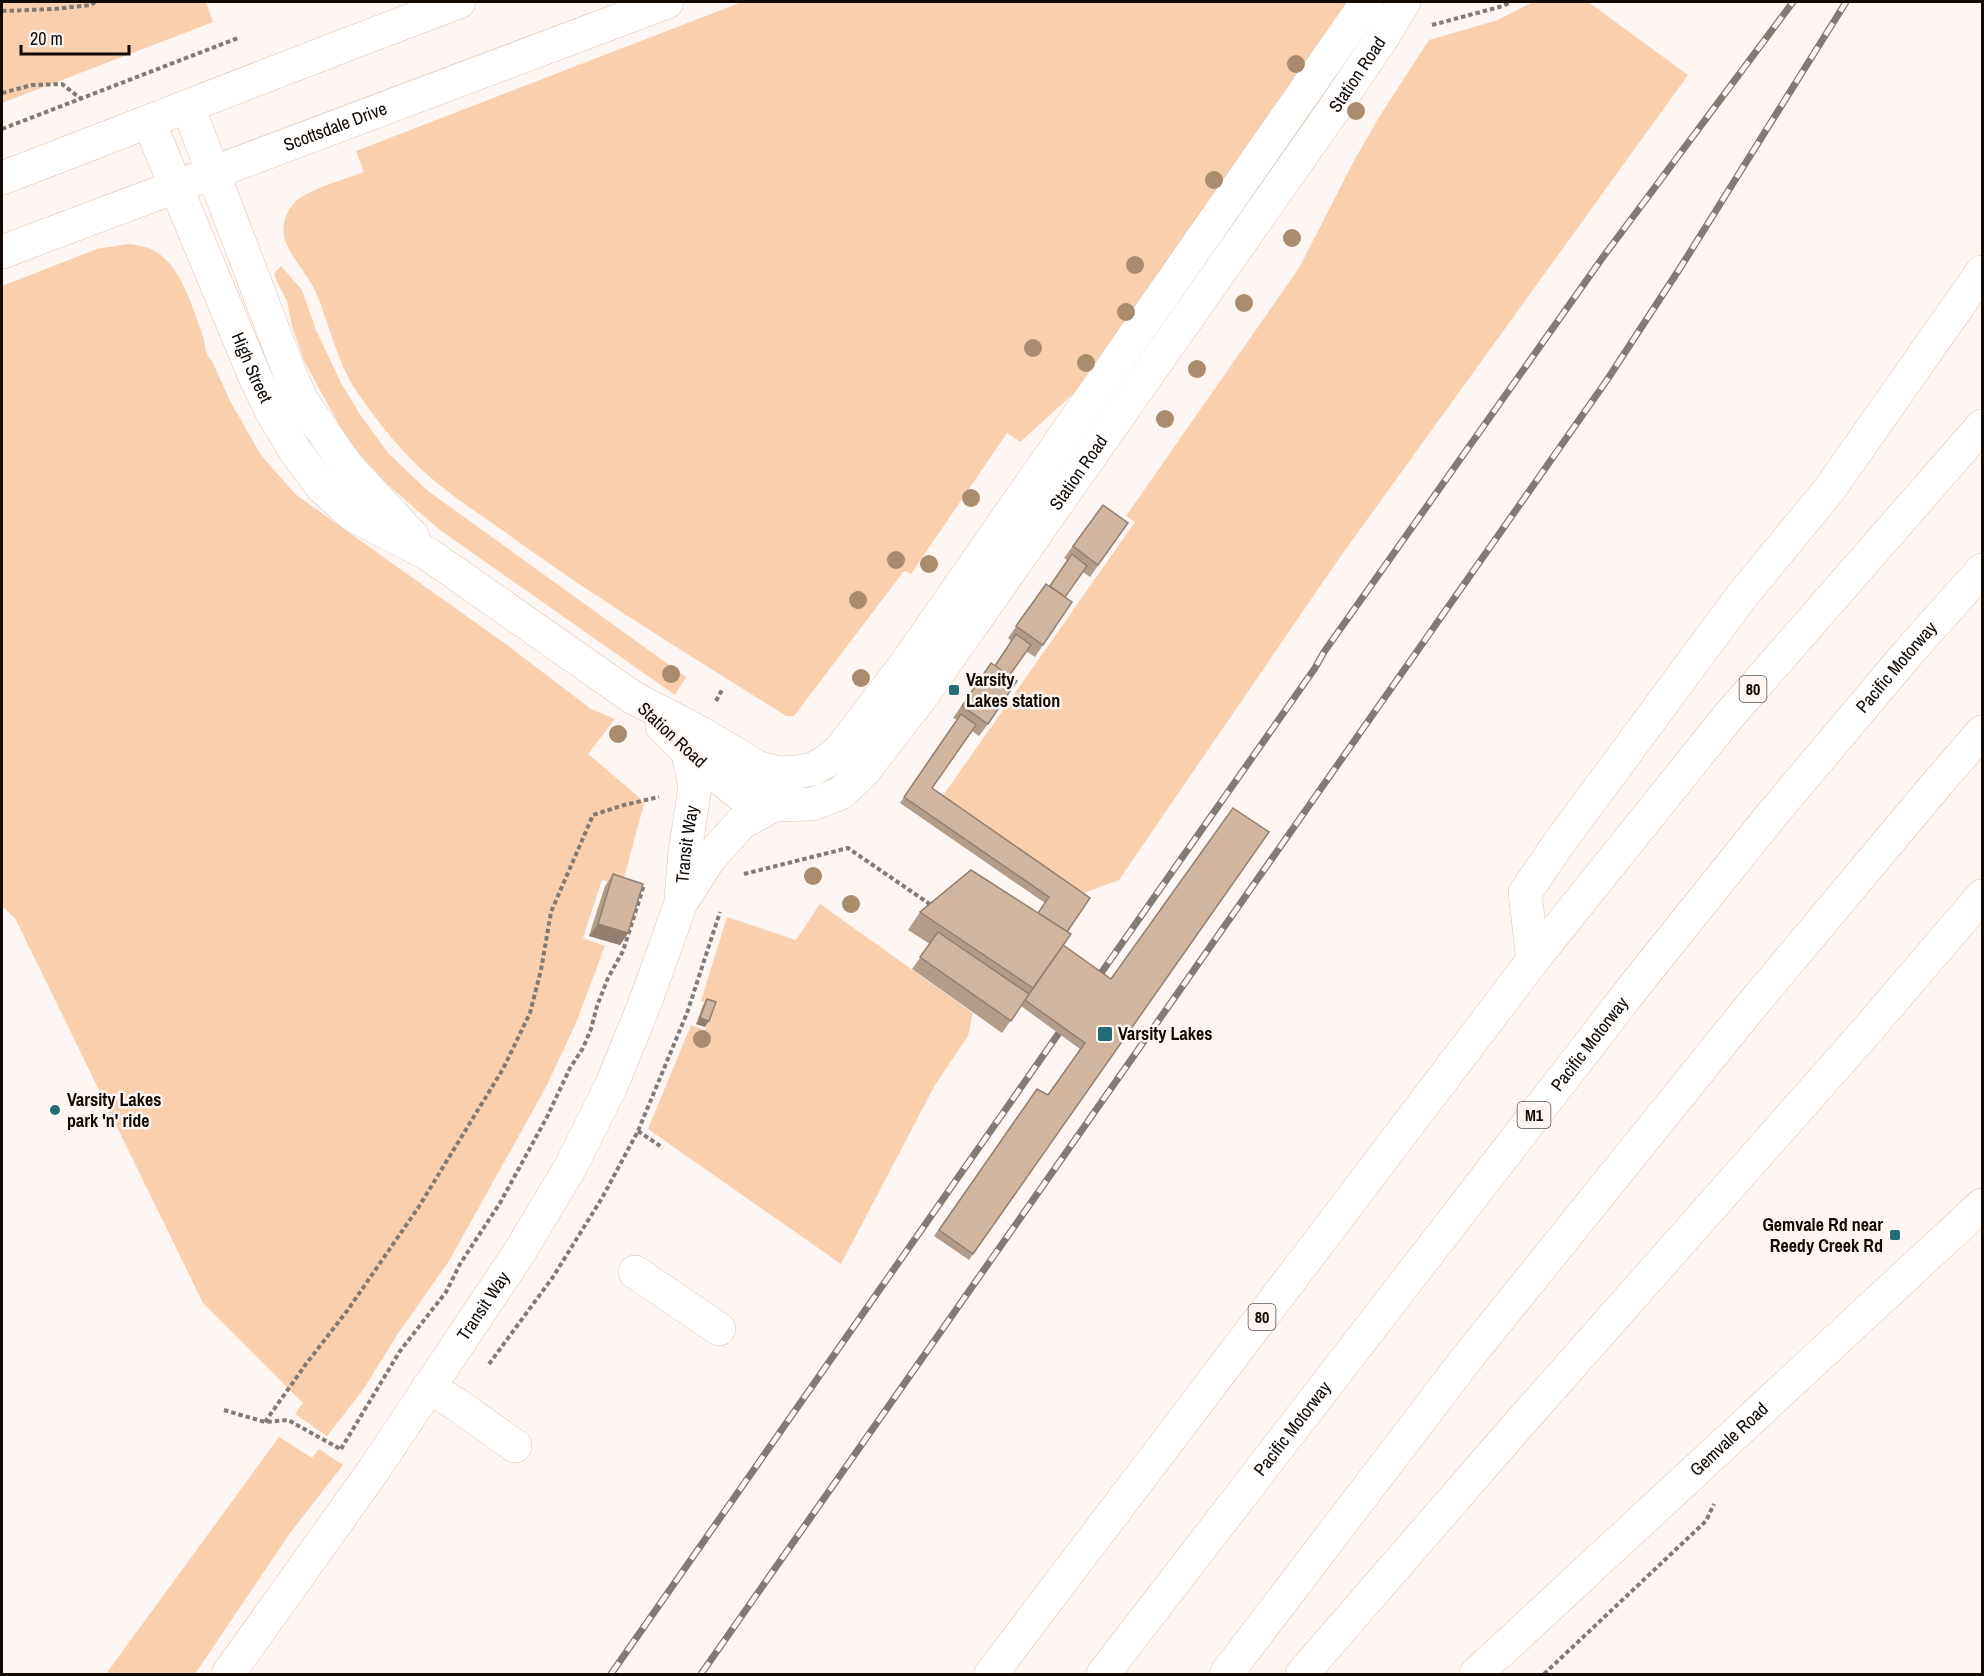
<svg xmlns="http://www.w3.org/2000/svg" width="1984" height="1676" viewBox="0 0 1984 1676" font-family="'Archivo Narrow',sans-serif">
	<rect width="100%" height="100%" fill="#fdf6f2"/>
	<g fill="#facfad">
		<path d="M2 2H206L213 22 2 103Z"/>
		<path d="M742 2H1348L1081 387 1020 442 1007 433 911 574 904 571 794 716H786C698 660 608 606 523 545 488 519 449 496 418 466 395 444 375 418 357 392 338 364 330 327 317 295 310 277 295 263 287 245 280 231 284 215 294 203 304 191 348 178 364 172L356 151Z"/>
		<path d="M1533 2H1588L1688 75 1338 560 1119 880 1081 894 942 797 1135 522 1126 516 1299 268 1356 157 1381 114 1429 40 1498 20Z"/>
		<path d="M128 244C135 245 144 246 151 249 181 263 192 307 203 336 206 345 204 354 212 361L230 401 261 455 295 494 507 645 591 709 615 719 588 754 639 797 644 804 622 885 602 880 583 938 605 946 576 1023 546 1087 449 1261 397 1335 363 1390 327 1436 295 1414 303 1403 203 1303 15 918 2 906V286L97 249Z"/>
		<path d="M281 266 302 290 316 330 341 383 361 416 389 454 428 491 686 677 675 695 440 530 388 485 348 441 304 361 292 326 287 301 279 286 274 274Z"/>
		<path d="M820 904 973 1013 968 1036 935 1085 841 1264 648 1129 691 1025 705 1030 714 1006 701 1001 727 917 796 940Z"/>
		<path d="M279 1437 312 1458 319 1449 343 1465 290 1533 195 1674H106Z"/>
	</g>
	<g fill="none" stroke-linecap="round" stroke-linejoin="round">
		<defs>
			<g id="minor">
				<path d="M188 107 288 369 302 401 347 466 413 537"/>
				<path id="s1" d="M149 122 255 377 273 414 296 452 323 488 353 515 428 554 632 697 699 732 759 768 779 773 797 772 813 769 827 761 840 750 905 665 1367 2"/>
				<path id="s2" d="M662 726 688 752 741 795 774 805 813 804 841 793 863 772 919 700 1332 112 1384 35 1404 2"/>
				<path id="s3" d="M681 898 685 852 695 787 688 752"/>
				<path d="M635 1272 719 1329"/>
				<path d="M428 1387 456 1404 515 1446"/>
				<path id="s4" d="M228 1674 373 1471 519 1253 570 1168 612 1084 645 1003 681 903 709 859 741 823 774 805"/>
			</g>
			<g id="major">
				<path d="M2 178C154 120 306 59 459 2"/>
				<path id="s5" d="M2 252 667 2"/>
				<path d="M1533 960 1525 893 1559 843 1741 597 1829 490 1982 272"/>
				<path id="s6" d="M1476 1674 1982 1205"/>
			</g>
			<g id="highway">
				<path d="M991 1674 1533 960 1727 718 1982 426"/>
				<path id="s7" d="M1103 1674 1636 984 1770 817 1908 653 1982 570"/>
				<path d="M1226 1674 1468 1357 1747 1011 1936 785 1982 732"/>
				<path d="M1302 1674 1512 1432 1863 1035 1982 896"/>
			</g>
		</defs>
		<use href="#minor" stroke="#dec1ab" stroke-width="34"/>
		<use href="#major" stroke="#dec1ab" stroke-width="34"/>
		<use href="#highway" stroke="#dec1ab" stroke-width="34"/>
		<g stroke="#827a74" stroke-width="4" stroke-dasharray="4.5 3" stroke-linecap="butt">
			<path d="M2 11 54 9 91 5 95 2"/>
			<path d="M1432 25 1503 6 1511 2"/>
			<path d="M2 93 32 85 62 84 80 98"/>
			<path d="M2 129 238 38"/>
			<path d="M716 701 723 688"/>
			<path d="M744 874 848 848 931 905"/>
			<path d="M638 1131 663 1148"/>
			<path d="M489 1364 553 1277 602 1198 638 1131 687 1013 720 912"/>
			<path d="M224 1410 265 1422 288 1420 342 1450"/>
			<path d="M265 1422 306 1364 347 1311 418 1208 503 1069 530 1013 541 970 551 912 593 815 624 805 659 797"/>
			<path d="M341 1449 400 1351 446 1292 460 1264 500 1203 547 1117 570 1068 583 1048 591 1029 597 1006 608 978 623 951 644 885"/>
			<path d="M1544 1674 1706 1521 1714 1504"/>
		</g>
		<use href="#minor" stroke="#fff" stroke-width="33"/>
		<use href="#major" stroke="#fff" stroke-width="33"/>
		<use href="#highway" stroke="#fff" stroke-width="33"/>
		<defs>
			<g id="rail">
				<path d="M1092 986 1315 668 1324 652 1603 257 1793 2"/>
				<path d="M611 1674 1068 1020"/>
				<path d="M701 1674 1607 380 1682 265 1846 2"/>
			</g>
		</defs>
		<use href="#rail" stroke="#827a75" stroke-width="7"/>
		<use href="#rail" stroke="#fdf6f2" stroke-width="4.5" stroke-dasharray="14" stroke-linecap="butt"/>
	</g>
	<g fill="#aa8b6d">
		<circle cx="1296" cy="64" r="9"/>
		<circle cx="1356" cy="111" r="9"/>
		<circle cx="1214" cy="180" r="9"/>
		<circle cx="1292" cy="238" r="9"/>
		<circle cx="1135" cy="265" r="9"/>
		<circle cx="1244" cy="303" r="9"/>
		<circle cx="1126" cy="312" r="9"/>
		<circle cx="1033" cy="348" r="9"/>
		<circle cx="1086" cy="363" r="9"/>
		<circle cx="1197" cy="369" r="9"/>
		<circle cx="1165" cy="419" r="9"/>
		<circle cx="971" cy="498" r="9"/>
		<circle cx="896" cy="560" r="9"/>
		<circle cx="929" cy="564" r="9"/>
		<circle cx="858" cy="600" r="9"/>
		<circle cx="671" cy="674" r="9"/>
		<circle cx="861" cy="678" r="9"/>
		<circle cx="618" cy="734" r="9"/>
		<circle cx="813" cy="876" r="9"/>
		<circle cx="851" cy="904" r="9"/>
		<circle cx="702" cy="1039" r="9"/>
	</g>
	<g fill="#b59c89">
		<path d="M1103 505 1128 523 1090 577 1083 572 1065 597 1043 645 1035 657 1026 651 1009 676 988 724 979 736 972 731 932 788 1090 898 1067 932 1063 945 1111 979 1269 832 969 1260 934 1236 1037 1089 1048 1095 1080 1049 1021 1006 1002 1033 912 969 930 944 908 930 920 912 1038 913 1045 903 900 803 957 720 953 718 991 663 994 666 1011 641 1008 638 1046 584 1049 586 1067 560 1064 558Z"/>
		<path d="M613 874 628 933 620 945 589 936 605 886Z"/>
		<path d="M707 999 705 1027 696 1024 703 1005Z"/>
	</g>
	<g fill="#937f6f">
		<path d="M598 924 628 933 620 945 589 936Z"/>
		<path d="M700 1018 709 1021 705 1027 696 1024Z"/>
	</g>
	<g fill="#d2b59f" stroke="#937f6f" stroke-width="1.5">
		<path d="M1103 505 1128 523 1098 565 1073 546Z"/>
		<path d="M1072 554 1087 566 1065 597 1050 586Z"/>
		<path d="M1046 584 1072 602 1043 645 1016 626Z"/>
		<path d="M1016 634 1031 645 1009 676 995 666Z"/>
		<path d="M991 663 1017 681 988 724 962 706Z"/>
		<path d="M961 714 976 725 932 788 1090 898 1067 932 1038 913 1049 897 904 797Z"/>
		<path d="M1233 808 1269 832 973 1254 939 1230 1037 1089 1048 1095 1085 1043 1025 1000 1063 945 1111 979Z"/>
		<path d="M971 870 1071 934 1033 988 920 912Z"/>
		<path d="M613 874 643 884 628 933 598 924Z"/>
		<path d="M938 932 1029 994 1011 1021 920 957Z"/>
		<path d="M707 999 716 1002 709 1021 700 1018Z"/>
	</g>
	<g fill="#226d74" stroke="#fdf6f2" stroke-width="2">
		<rect x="948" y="684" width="12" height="12" rx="3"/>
		<rect x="1097" y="1026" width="16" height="16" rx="3"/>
		<circle cx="55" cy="1110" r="6"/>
		<rect x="1889" y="1229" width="12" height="12" rx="3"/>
	</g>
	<g text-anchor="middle" stroke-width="5" stroke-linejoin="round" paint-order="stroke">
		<g fill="#fdf6f2" stroke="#59514b" stroke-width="1.5">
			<rect x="1739.5" y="676" width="27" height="26" rx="4.5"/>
			<rect x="1517.5" y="1102" width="33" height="26" rx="4.5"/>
			<rect x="1248.5" y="1304" width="27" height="26" rx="4.5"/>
		</g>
		<g font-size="16" font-weight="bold" fill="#130a04">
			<text x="1753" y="695">80</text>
			<text x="1534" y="1121">M1</text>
			<text x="1262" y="1323">80</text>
		</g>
		<g font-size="18" fill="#130a04" stroke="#fdf6f2">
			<text dy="6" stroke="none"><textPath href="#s2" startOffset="1094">Station Road</textPath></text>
			<text dy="6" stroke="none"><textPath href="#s5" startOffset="356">Scottsdale Drive</textPath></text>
			<text dy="6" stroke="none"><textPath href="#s1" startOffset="266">High Street</textPath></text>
			<text dy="6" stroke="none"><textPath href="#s2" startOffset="608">Station Road</textPath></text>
			<text dy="6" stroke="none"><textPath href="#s7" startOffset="1282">Pacific Motorway</textPath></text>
			<text transform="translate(672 735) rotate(43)" y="6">Station Road</text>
			<text dy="6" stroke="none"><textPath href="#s3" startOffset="54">Transit Way</textPath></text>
			<text dy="6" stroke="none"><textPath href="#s7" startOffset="796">Pacific Motorway</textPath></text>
			<text dy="6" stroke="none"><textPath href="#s4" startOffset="448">Transit Way</textPath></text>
			<text dy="6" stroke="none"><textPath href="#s7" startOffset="310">Pacific Motorway</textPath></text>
			<text dy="6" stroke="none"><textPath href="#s6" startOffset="345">Gemvale Road</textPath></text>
		</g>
		<g font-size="18" font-weight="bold" fill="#130a04" stroke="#fdf6f2" text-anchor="start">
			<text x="966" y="686">Varsity<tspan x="966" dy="21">Lakes station</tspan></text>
			<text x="1118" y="1040">Varsity Lakes</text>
			<text x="67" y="1106">Varsity Lakes<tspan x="67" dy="21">park 'n' ride</tspan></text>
			<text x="1883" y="1231" text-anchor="end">Gemvale Rd near<tspan x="1883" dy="21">Reedy Creek Rd</tspan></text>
		</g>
	</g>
	<rect width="1984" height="1676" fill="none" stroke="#130a04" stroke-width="6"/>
	<path d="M21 45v9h108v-9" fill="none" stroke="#130a04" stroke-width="3"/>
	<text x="30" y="45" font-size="18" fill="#130a04" stroke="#fdf6f2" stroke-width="4.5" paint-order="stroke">20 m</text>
</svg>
